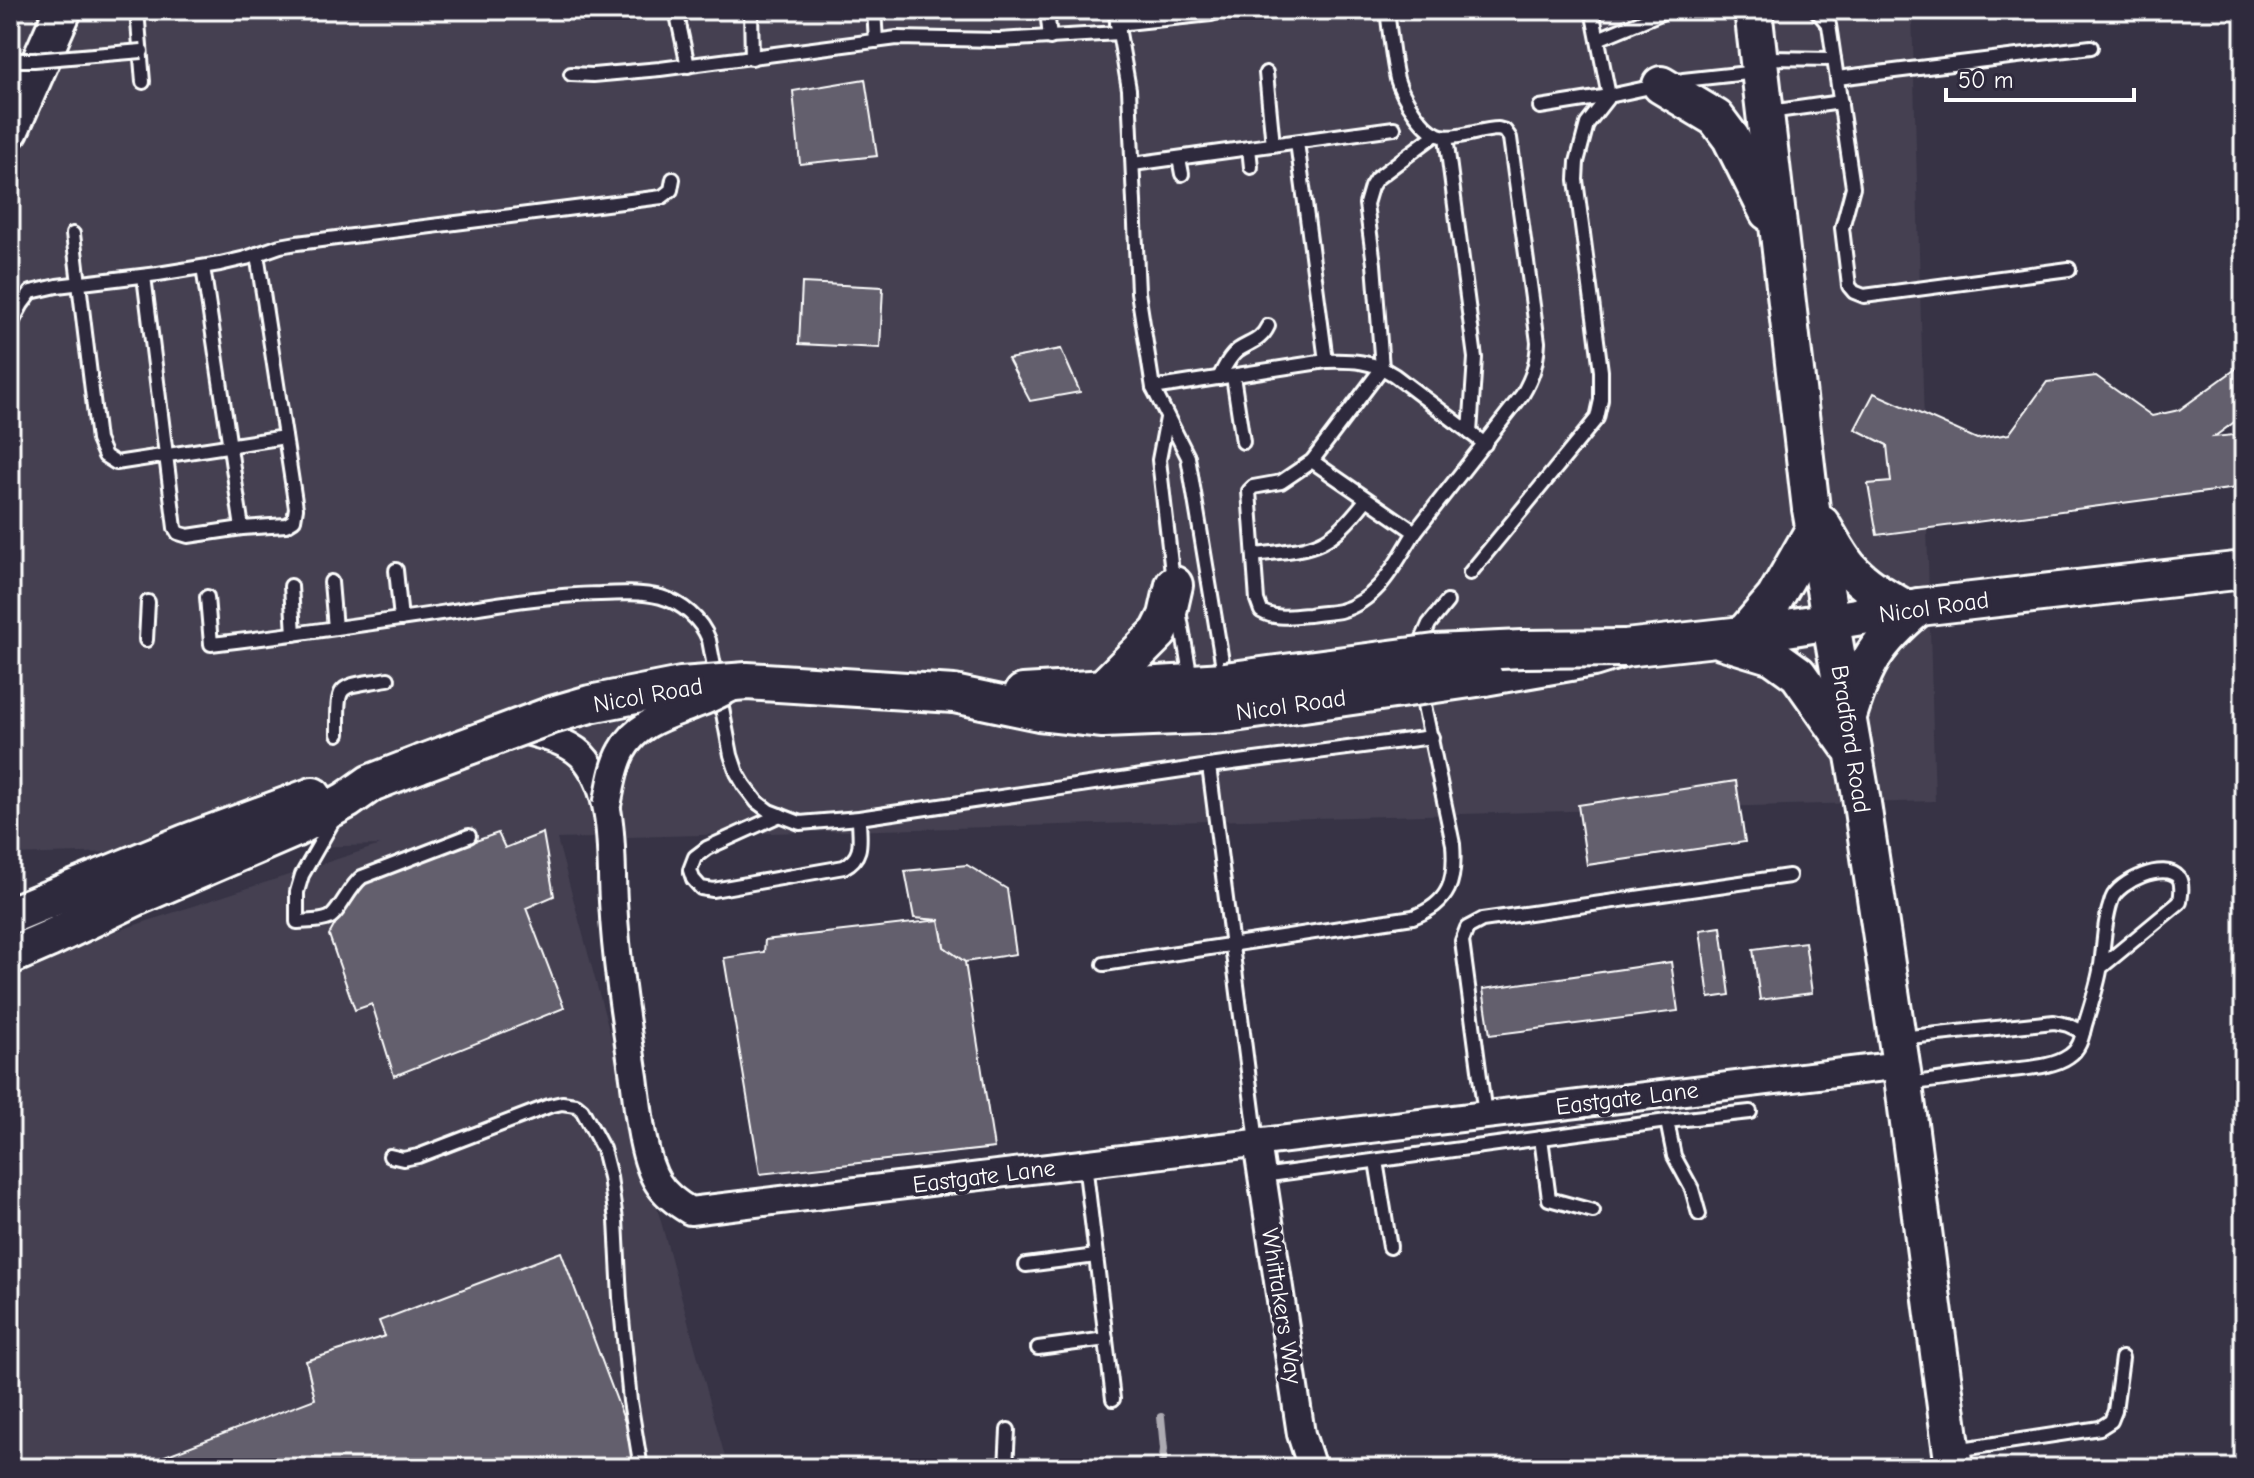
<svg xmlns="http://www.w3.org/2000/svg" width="2254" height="1478" viewBox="0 0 2254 1478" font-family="'Comic Neue',sans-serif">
	<rect width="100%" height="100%" fill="#373345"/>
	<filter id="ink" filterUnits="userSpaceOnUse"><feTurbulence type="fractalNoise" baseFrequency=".0125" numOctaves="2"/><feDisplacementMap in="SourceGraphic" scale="16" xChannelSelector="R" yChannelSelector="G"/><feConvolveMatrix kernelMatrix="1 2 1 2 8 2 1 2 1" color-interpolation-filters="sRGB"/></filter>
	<g filter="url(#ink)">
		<path fill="#444051" d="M10 10H1912L1935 801 557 839 728 1468H10V966L380 845 10 855Z"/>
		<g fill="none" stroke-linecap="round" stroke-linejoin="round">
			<path stroke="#adabb2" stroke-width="8" d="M1161 1417 1164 1449 1162 1468"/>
		</g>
		<g fill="#635f6d" stroke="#fff" stroke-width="2">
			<path d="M865 79 877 156 800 164 793 91Z"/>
			<path d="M802 283 883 287 880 348 799 344Z"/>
			<path d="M1061 349 1080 392 1030 401 1008 359Z"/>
			<path d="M2244 363V415L2214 437 2244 434V487L1877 535 1868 484 1891 482 1887 445 1855 429 1874 393 1977 439 2009 434 2047 382 2096 376 2152 416 2179 410Z"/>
			<path d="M1736 781 1745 842 1587 865 1578 805Z"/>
			<path d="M498 833 505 848 543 833 554 896 526 908 564 1008 394 1076 372 1004 355 1010 329 935 358 883Z"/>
			<path d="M967 865 1007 889 1016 954 965 962 944 947 939 920 914 918 905 871Z"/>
			<path d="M939 920 944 947 965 962 994 1148 760 1174 724 958 764 952 765 940Z"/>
			<path d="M1721 927 1730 995 1709 998 1700 930Z"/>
			<path d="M1805 942 1812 993 1760 1000 1753 949Z"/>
			<path d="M1671 962 1678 1011 1490 1035 1483 989Z"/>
			<path d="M561 1252 628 1430 634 1468H133L315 1399 306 1361 385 1336 379 1321Z"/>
		</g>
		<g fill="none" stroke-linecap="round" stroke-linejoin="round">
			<defs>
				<g id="lane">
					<path d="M137 10 143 82"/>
					<path d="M676 10 688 66"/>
					<path d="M751 10 752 58"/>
					<path d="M874 10 876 41"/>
					<path d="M1047 10 1050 38"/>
					<path d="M1115 10 1129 89 1138 292 1153 388 1188 457 1225 679"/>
					<path d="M1816 10 1829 25 1853 187 1842 228 1849 286 1854 292 1864 296 2069 269"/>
					<path d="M1117 24 1211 14 1222 10"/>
					<path d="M1598 39 1661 13 1664 10"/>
					<path d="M1762 58 1834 59"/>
					<path d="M1266 73 1273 145"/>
					<path d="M571 74 593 75 660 69 897 38 999 40 1119 33"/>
					<path d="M1837 78 2091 47"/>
					<path d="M1540 107 1609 96 1592 10"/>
					<path d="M1769 112 1841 102"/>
					<path d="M1446 137 1475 358 1470 433"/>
					<path d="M1297 142 1326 361"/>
					<path d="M1249 148 1251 167"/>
					<path d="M1179 158 1182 174"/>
					<path d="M1133 164 1394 128"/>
					<path d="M73 234 98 440 105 456 116 463 285 437"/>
					<path d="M144 276 175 528 178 533 188 536 242 528 203 267"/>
					<path d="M10 326 22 304 31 292 57 286 158 274 220 264 246 258 280 246 297 243 662 197 671 190 673 179"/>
					<path d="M1233 376 1243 442"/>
					<path d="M1219 378C1224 368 1229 357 1238 350 1250 342 1261 341 1268 326"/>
					<path d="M1153 388 1326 361C1352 360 1372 361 1394 375L1485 444"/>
					<path d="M1167 418 1159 460 1173 581"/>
					<path d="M1312 461 1415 532 1522 395C1533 377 1537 362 1538 342L1510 138 1505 131 1498 129C1481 129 1457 140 1442 136 1423 132 1402 96 1397 79 1392 56 1390 33 1387 10"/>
					<path d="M242 528 286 525 294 520 296 508 257 254"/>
					<path d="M1415 532C1395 564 1379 600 1340 611 1330 613 1319 613 1309 615 1292 616 1276 620 1261 611L1257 600 1249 491 1253 487 1281 482 1312 461 1382 368 1374 264 1366 204 1371 187 1376 179 1436 134"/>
					<path d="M1254 555C1314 548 1327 550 1366 500"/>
					<path d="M396 570 401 619"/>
					<path d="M1470 573 1597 418 1601 400V371L1576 180 1577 162 1587 124 1609 96 1683 80 1757 72"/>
					<path d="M331 582 335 628"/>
					<path d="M291 586 294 634"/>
					<path d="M207 597 211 644C293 635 373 623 454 611 502 603 551 595 600 594 620 593 641 592 661 597 682 603 701 619 709 640L731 755 737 773 744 785 757 802 769 811 800 823 859 818 1209 766 1432 737"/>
					<path d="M1179 610 1191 679"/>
					<path d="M146 640 148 602"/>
					<path d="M1418 649 1429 624 1447 602"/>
					<path d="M338 734C338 680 336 688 388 679"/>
					<path d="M1209 766 1257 1142"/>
					<path d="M780 815 707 848 695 857 690 870 693 879 701 888 713 890 844 867C865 856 859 839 859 818"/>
					<path d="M334 819 302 875 297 892V922C306 921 320 922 329 918 339 913 349 887 362 877L469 836"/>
					<path d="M1104 964 1413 917C1450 903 1456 881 1453 844L1421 691"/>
					<path d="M1900 1038 2054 1022 2068 1025 2083 1032"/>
					<path d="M1907 1084C1939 1080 1971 1075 2004 1071 2024 1068 2052 1068 2069 1056 2080 1049 2082 1037 2085 1025 2091 1005 2098 985 2101 965 2104 943 2104 921 2112 899 2118 882 2165 860 2179 878 2183 885 2181 895 2180 902L2100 968"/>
					<path d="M1485 1115 1462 941 1467 928 1482 920 1789 876"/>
					<path d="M1667 1121 1674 1156 1692 1189 1699 1214"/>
					<path d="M1541 1138 1549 1199 1593 1211"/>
					<path d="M390 1156 403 1159 418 1156 549 1106 562 1103 576 1105 582 1110 603 1149 610 1177 616 1220 620 1298 630 1401 641 1468"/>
					<path d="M1376 1161 1390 1247"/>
					<path d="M1085 1163 1113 1399"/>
					<path d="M1262 1176 1667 1121 1750 1112"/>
					<path d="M1026 1265 1096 1256"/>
					<path d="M1038 1348 1106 1339"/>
					<path d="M1955 1450 2100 1428 2111 1421 2115 1411 2122 1358"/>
					<path d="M1006 1468 1008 1430"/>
				</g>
				<g id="street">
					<path d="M515 728C538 735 571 740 586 760 616 798 610 856 613 901 616 960 625 1018 634 1077 638 1107 642 1158 658 1183 666 1196 678 1204 690 1211L1901 1065"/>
					<path d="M1257 1142 1301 1434 1312 1468"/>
				</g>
				<g id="secondary">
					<path d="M1753 10 1811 509 1860 790 1904 1085 1954 1468"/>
					<path d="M1661 85 1716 118 1731 138 1768 212"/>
					<path d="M10 130 63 10"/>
					<path d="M1821 524C1830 538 1838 555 1849 568 1865 586 1885 597 1906 609"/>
					<path d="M1743 635 1775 598 1815 528"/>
					<path d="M1724 641 1773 656 1798 674 1848 745"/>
					<path d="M1484 677 1593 658 1625 648 1743 635 1919 607 2244 570"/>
					<path d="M1103 688 1159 632 1167 616 1174 585"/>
					<path d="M1023 693 1225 681"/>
					<path d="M954 694 1039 712 1103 719 1227 714"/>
					<path d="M1849 713C1865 662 1877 642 1919 607"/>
					<path d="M10 915 186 843 313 796"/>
					<path d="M10 956 49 939 136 897 294 829 347 800 371 783 420 764"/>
				</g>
			</defs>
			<use href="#lane" stroke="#fff" stroke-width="18"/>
			<use href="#street" stroke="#fff" stroke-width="32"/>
			<use href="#secondary" stroke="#fff" stroke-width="42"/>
			<use href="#lane" stroke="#2f2a3d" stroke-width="12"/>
			<use href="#street" stroke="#2f2a3d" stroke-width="26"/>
			<use href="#secondary" stroke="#2f2a3d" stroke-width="36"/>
			<defs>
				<path id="lane-bridge" d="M10 56 19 60H34L142 51"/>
				<path id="street-bridge" d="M607 805C611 788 613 767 622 751 638 721 670 715 699 703 710 699 721 693 733 687"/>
				<g id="secondary-bridge">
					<path d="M1225 681 1435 653 1522 649 1625 648"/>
					<path d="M1227 714 1484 677"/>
					<path d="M420 764 552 715 590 704 681 686 747 681 954 694"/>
				</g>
			</defs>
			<use href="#lane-bridge" stroke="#fff" stroke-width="18" stroke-linecap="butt"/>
			<use href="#street-bridge" stroke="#fff" stroke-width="32" stroke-linecap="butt"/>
			<use href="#secondary-bridge" stroke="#fff" stroke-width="42" stroke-linecap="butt"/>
			<use href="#lane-bridge" stroke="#2f2a3d" stroke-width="12"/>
			<use href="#street-bridge" stroke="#2f2a3d" stroke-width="26"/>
			<use href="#secondary-bridge" stroke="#2f2a3d" stroke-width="36"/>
		</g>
	</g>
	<g text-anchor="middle" stroke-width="8" stroke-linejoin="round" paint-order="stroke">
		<g font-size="24" fill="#fff" stroke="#2f2a3d">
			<text transform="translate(1934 607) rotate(-8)" y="8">Nicol Road</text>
			<text transform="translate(648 695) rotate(-10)" y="8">Nicol Road</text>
			<text transform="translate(1291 705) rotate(-8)" y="8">Nicol Road</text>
			<text transform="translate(1851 739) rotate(81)" y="8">Bradford Road</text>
			<text transform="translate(1627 1098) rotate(-7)" y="8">Eastgate Lane</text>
			<text transform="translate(984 1176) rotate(-7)" y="8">Eastgate Lane</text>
			<text transform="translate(1282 1306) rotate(81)" y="8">Whittakers Way</text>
		</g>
	</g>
	<rect width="2254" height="1478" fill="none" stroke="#2f2a3d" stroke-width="40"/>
	<rect x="20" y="20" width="2214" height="1438" fill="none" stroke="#fff" stroke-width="3" filter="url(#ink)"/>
	<path d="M1946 88v12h188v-12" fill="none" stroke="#ffffff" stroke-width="4"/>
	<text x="1958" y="88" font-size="24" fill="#ffffff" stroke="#2f2a3d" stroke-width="6" paint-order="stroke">50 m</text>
</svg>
